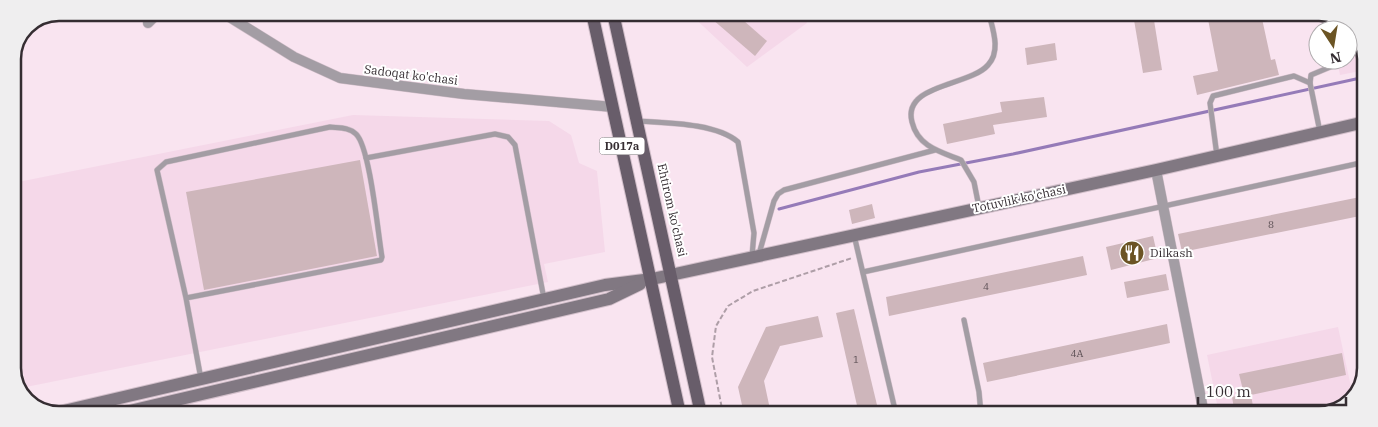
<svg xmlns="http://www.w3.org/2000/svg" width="1378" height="427" viewBox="0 0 1378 427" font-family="'IBM Plex Serif',serif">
	<rect width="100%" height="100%" fill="#f9e4f0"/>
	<g fill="#f5d8e9">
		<path d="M689 13H803L807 23 747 67Z"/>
		<path d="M1326 14H1331L1354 29 1365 56V70L1340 75 1337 60H1348V30H1330Z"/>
		<path d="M353 115 549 121 571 135 579 163 597 171 605 252 544 264 548 282 26 387 13 324V183Z"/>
		<path d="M1338 327 1353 396 1347 405 1319 414H1219L1207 355Z"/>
	</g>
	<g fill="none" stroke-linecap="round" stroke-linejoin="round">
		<path stroke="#957bb8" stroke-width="3" d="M779 209 919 172 1013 154 1365 77"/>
	</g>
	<g fill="#ceb6bb">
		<path d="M705 13H735L767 41 755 56Z"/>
		<path d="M1133 14H1153L1162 70 1143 73Z"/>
		<path d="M1207 14H1261L1271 60 1275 59 1279 75 1197 95 1193 76 1218 71Z"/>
		<path d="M1055 43 1057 60 1027 65 1025 48Z"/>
		<path d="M1044 97 1047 117 993 125 995 134 947 144 943 124 1002 112 1000 102Z"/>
		<path d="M360 160 377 256 204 290 186 192Z"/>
		<path d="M1365 196V215L1182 252 1178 234Z"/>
		<path d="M872 204 875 218 852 224 849 210Z"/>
		<path d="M1153 236 1158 258 1111 270 1106 247Z"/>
		<path d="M1083 256 1087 275 889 316 886 297Z"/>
		<path d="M1166 274 1169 290 1127 298 1124 282Z"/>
		<path d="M854 309 877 405 858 410 836 313Z"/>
		<path d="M818 316 823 337 780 346 764 381 771 414H744L738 387 766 327Z"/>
		<path d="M1167 324 1170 343 987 382 983 363Z"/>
		<path d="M1342 353 1346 375 1251 395 1254 412 1235 414 1232 397 1244 394 1239 374Z"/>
	</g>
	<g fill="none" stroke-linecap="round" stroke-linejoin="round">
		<defs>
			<g id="service">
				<path d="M1331 14 1334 30"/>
				<path d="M638 121C666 123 716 123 738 142L754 233 752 256"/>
				<path d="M1320 132 1310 83 1311 75 1335 65 1340 60"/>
				<path d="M1217 156 1210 103 1213 96 1294 76 1310 83"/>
				<path d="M366 158 495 134 508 137 515 145 544 299"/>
				<path d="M979 207 974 182 961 160C941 152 918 147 912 122 902 84 970 86 988 65 1001 51 993 30 989 14"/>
				<path d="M854 235 896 414"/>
				<path d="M759 254 774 201 778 194 784 190 935 150"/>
				<path d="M863 272 1365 162"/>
				<path d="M186 298 381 260 382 257C378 234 370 147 356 134 349 127 339 128 330 127L166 162 157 170 186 298 201 379"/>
				<path d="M964 320 979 392 981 414"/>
			</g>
			<g id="minor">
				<path d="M223 13 294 57 340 78 464 94 613 107"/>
				<path d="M148 23 158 13"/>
				<path d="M1156 170 1204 414"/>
			</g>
			<g id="secondary">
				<path d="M55 413 605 285 652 279 1156 170 1365 122"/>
				<path d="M121 413 609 299 640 284"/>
			</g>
			<g id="primary">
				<path d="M592 13 680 414"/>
				<path d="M613 13 701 414"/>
			</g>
		</defs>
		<use href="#service" stroke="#d2bfca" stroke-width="6"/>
		<use href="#minor" stroke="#d2bfca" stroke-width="11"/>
		<use href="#secondary" stroke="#d2bfca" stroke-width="14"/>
		<use href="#primary" stroke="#d2bfca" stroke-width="14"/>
		<path stroke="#ae9ea7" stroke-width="2" stroke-dasharray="5 2.5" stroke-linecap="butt" d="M723 414 712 357 716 326 728 306 753 291 852 258"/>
		<use href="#service" stroke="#a39da4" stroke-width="5"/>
		<use href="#minor" stroke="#a39da4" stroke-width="10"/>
		<use href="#secondary" stroke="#817882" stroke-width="12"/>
		<use href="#primary" stroke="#685d6a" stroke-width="12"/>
	</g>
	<defs>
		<symbol id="restaurant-disc" viewBox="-11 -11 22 22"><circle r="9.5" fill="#6b5424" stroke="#fff"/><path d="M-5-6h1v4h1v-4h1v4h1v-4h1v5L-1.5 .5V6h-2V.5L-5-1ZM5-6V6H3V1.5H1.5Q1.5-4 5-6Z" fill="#fff"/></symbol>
	</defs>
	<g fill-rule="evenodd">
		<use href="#restaurant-disc" x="1118" y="239" width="28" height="28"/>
	</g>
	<g text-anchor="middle" stroke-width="4" stroke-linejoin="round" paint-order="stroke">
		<g font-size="10" fill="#5b4f54">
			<text x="1271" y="228">8</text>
			<text x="986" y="290">4</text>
			<text x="1077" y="357">4А</text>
			<text x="856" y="363">1</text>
		</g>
		<rect fill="#fff" stroke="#726c70" stroke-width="1" x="599.5" y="137.5" width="45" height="17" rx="4"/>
		<g font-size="11" font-weight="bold" fill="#352d32">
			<text x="622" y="150">D017a</text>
		</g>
		<g font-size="12" fill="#352d32" stroke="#fff">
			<text transform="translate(411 75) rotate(7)" y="4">Sadoqat ko'chasi</text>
			<text transform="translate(1019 199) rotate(-12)" y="4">Totuvlik ko'chasi</text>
			<text transform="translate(672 210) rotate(77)" y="4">Ehtirom ko'chasi</text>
		</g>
		<g font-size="12" fill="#352d32" stroke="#fff" text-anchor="start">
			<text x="1150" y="257">Dilkash</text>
		</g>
	</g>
	<path d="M0 0H1378V427H0ZM59 21H1319A38 38 0 0 1 1357 59V368A38 38 0 0 1 1319 406H59A38 38 0 0 1 21 368V59A38 38 0 0 1 59 21Z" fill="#efeeef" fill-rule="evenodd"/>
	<path fill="none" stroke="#352d32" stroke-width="2.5" d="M59 21H1319A38 38 0 0 1 1357 59V368A38 38 0 0 1 1319 406H59A38 38 0 0 1 21 368V59A38 38 0 0 1 59 21Z"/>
	<g transform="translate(1333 45) rotate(168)"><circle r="24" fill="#ffffff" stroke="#aeabad"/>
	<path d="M0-4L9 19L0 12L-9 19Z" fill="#6b5424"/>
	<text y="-8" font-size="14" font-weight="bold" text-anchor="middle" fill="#352d32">N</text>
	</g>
	<path d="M1198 397v8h148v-8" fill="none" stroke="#352d32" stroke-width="2.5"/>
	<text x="1206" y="397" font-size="15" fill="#352d32" stroke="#ffffff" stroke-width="4" paint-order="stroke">100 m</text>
</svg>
